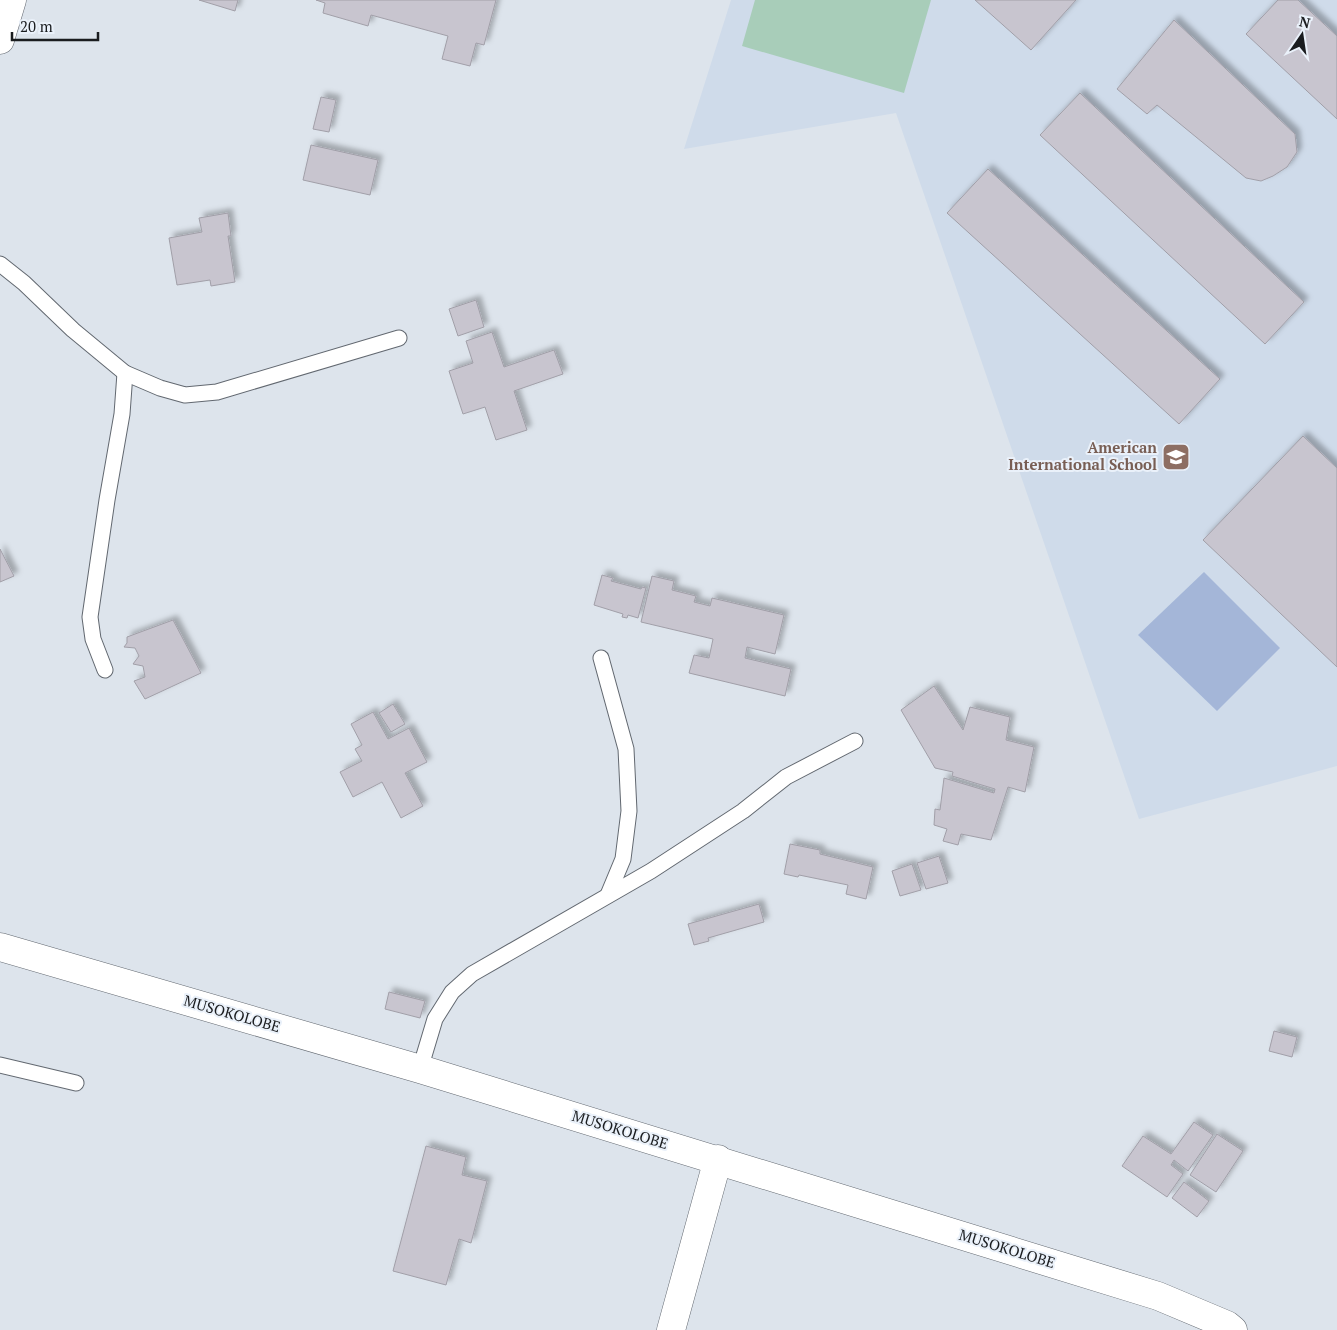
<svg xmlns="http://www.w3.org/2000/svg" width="1337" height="1330" viewBox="0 0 1337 1330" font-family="'PT Serif',serif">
	<defs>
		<filter id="shadow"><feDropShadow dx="4.5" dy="-4.5" stdDeviation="2.5" flood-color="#0004"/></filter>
	</defs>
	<rect width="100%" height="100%" fill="#dde4ec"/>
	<path fill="#cfdbea" d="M731 0H1337V766L1139 819 896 113 684 149Z"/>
	<path fill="#a8cdb9" d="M755 0H931L904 93 742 46Z"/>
	<path fill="#a4b6d8" d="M1204 572 1280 648 1217 711 1138 635Z"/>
	<g fill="#c8c5cf" stroke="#a19fa8" filter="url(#shadow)">
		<path d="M199 0H238L235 11Z"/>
		<path d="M316 0H496L484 45 476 43 470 66 442 59 448 36 371 15 368 26 323 13 325 3Z"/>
		<path d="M975 0H1076L1031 50Z"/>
		<path d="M1278 0H1298L1337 36V119L1246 34Z"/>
		<path d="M1174 20 1295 134 1297 152 1287 167 1273 176 1261 181 1246 178 1157 105 1147 114 1117 89Z"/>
		<path d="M1080 93 1304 302 1265 344 1040 135Z"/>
		<path d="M321 97 336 100 329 132 313 129Z"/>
		<path d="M311 145 378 160 370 195 303 180Z"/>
		<path d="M988 169 1220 379 1179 424 947 213Z"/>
		<path d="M228 213 231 236H228L235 282 211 286 210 280 177 285 169 238 202 232 199 218Z"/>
		<path d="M476 300 484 327 458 336 449 309Z"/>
		<path d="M492 332 504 367 554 350 563 374 514 391 527 430 496 440 485 407 463 414 449 371 473 363 466 341Z"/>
		<path d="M1303 436 1337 468V667L1203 540Z"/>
		<path d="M0 549 14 576 0 582Z"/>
		<path d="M602 575 613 578 611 581 641 589 642 587 646 588 638 618 628 615 627 618 622 617 623 614 594 605Z"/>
		<path d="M652 576 674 581 672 590 696 596 694 602 710 606 712 598 784 615 775 654 747 647 745 658 791 669 785 696 689 673 694 655 709 658 713 639 641 622Z"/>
		<path d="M173 620 201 673 145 699 134 681 145 677 143 666 133 664 139 656 135 648 124 647 127 643V637Z"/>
		<path d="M934 686 963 730 970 707 1010 717 1006 740 1034 747 1025 792 1008 787 991 840 961 834 958 845 943 841 947 829 934 825 935 809 940 810 944 778 994 793 995 789 952 776 953 772 935 768 901 710Z"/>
		<path d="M393 704 405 724 391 732 379 713Z"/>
		<path d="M373 712 388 739 409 728 427 762 405 773 423 806 401 818 382 782 353 797 340 772 362 761 355 749 362 745 351 724Z"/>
		<path d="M790 844 820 850V854L873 867 866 899 846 894 848 885 799 875 798 877 784 874Z"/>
		<path d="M939 856 948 883 926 889 917 863Z"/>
		<path d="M912 864 921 890 900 896 892 871Z"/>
		<path d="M759 904 764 922 708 938 709 941 694 945 688 924Z"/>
		<path d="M389 992 425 1001 420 1018 385 1009Z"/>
		<path d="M1274 1031 1297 1037 1292 1057 1269 1051Z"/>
		<path d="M1194 1122 1213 1135 1188 1171 1174 1160 1171 1165 1183 1174 1167 1197 1122 1166 1143 1136 1171 1154Z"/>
		<path d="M1217 1134 1243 1151 1216 1192 1190 1175Z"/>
		<path d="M426 1146 466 1157 462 1175 487 1181 471 1243 459 1239 446 1285 393 1271Z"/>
		<path d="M1184 1182 1209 1201 1197 1217 1172 1198Z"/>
	</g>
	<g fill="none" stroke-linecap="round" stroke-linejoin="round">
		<defs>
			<g id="service">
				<path d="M0 264 24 283 73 330 125 373 160 388 185 395 217 392 399 338"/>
				<path d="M601 658 626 749 629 811 623 859 608 895"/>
				<path d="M105 670 93 639 90 617 107 500 122 414 125 373"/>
				<path d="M0 1065 76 1083"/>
				<path d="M420 1069 435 1019 452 992 472 974 651 871 743 811 786 777 855 741"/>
			</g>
			<g id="minor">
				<path d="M0 40 12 0"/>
				<path d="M0 947 420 1069 1158 1296 1227 1325 1233 1330"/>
				<path d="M671 1330 718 1159"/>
			</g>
		</defs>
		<use href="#service" stroke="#626870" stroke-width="17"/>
		<use href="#minor" stroke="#626870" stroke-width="29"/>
		<use href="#service" stroke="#fff" stroke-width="15"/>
		<use href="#minor" stroke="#fff" stroke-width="28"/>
	</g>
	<defs>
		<symbol id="school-square" viewBox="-11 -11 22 22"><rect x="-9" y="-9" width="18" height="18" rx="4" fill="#8d6e63" stroke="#eaf1fa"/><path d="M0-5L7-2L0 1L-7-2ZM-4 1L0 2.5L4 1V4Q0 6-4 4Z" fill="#fff"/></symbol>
	</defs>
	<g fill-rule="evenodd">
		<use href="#school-square" x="1160" y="441" width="32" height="32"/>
	</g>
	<g text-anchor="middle" stroke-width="4" stroke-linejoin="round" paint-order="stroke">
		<g font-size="15" font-weight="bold" fill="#785e54" stroke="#eaf1fa" text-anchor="end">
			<text x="1157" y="453">American<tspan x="1157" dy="17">International School</tspan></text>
		</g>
		<g font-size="15" fill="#1a1c1f" stroke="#eaf1fa">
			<text transform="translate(232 1014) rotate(16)" y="5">MUSOKOLOBE</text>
			<text transform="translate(620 1130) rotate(17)" y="5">MUSOKOLOBE</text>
			<text transform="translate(1007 1249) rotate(17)" y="5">MUSOKOLOBE</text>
		</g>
	</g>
	<g transform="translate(1302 35) rotate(13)" stroke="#eaf1fa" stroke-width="4" paint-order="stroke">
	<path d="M0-4L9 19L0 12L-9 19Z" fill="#1a1c1f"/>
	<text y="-8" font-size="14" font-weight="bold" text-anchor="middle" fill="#1a1c1f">N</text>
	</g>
	<path d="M12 32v8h86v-8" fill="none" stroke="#1a1c1f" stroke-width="2.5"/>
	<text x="20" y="32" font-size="15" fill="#1a1c1f" stroke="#eaf1fa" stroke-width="4" paint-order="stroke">20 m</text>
</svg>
